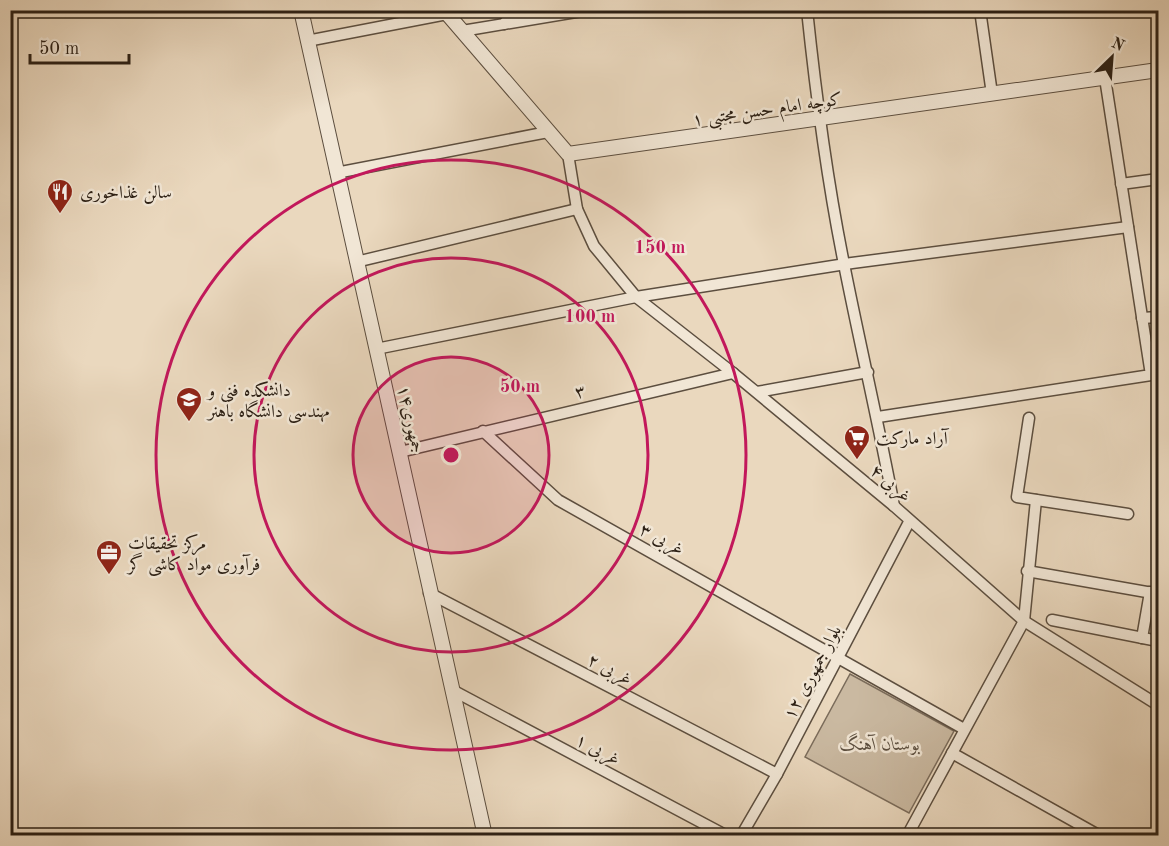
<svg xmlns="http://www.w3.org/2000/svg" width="1169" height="846" viewBox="0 0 1169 846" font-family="'Old Standard TT',Amiri,serif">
	<rect width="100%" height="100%" fill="#ead8be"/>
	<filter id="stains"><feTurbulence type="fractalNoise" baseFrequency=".00333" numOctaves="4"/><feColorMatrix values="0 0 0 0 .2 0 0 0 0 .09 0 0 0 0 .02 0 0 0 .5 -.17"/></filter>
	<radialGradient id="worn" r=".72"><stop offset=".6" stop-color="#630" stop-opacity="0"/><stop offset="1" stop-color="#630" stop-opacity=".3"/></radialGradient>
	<path fill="#cab9a1" stroke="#7b6c5b" stroke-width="1.5" d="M850 674 954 731 909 813 805 757Z"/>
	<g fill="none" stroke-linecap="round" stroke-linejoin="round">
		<defs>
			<g id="minor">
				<path d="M807 10C816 96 827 180 844 264 860 345 879 425 894 506"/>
				<path d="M980 10 992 94"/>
				<path d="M504 24 515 10"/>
				<path d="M462 31 588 10"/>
				<path d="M307 41 447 14"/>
				<path d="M568 154 577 209 594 246 636 297 733 373 894 506 1024 621 1158 705"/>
				<path d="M336 173 548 132"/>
				<path d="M1121 184 1158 179"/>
				<path d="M356 262 577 209"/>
				<path d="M1142 318 1158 317"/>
				<path d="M376 349 636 297 852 263 1128 227"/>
				<path d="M757 392 868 372"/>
				<path d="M878 417 1151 375 1105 78"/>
				<path d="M1029 418 1017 497 1128 514"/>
				<path d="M483 431 558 500 964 729"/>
				<path d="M400 452 733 373"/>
				<path d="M1027 571 1158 594"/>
				<path d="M429 593 777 774"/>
				<path d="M1052 620 1158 641"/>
				<path d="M1142 638 1150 592"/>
				<path d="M454 691 727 836"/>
				<path d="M952 753 1100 836"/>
				<path d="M741 836 777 774 909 522"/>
				<path d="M907 836 1024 621 1036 500"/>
			</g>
			<g id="tertiary">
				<path d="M301 10 485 836"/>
				<path d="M444 10 568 154 1158 70"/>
			</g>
		</defs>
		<use href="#minor" stroke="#5c4e3f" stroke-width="13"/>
		<use href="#tertiary" stroke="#5c4e3f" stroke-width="16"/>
		<use href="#minor" stroke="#f1e6d5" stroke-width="10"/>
		<use href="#tertiary" stroke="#f1e6d5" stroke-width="14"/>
	</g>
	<circle cx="451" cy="455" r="98" fill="#c2185b" fill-opacity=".12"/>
	<g fill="none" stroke="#c2185b" stroke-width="3">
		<circle cx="451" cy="455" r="98"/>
		<circle cx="451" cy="455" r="197"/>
		<circle cx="451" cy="455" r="295"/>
	</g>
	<defs>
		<symbol id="restaurant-pin" viewBox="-11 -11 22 30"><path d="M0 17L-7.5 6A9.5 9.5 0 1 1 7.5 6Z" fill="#8f2418" stroke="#f1e6d5"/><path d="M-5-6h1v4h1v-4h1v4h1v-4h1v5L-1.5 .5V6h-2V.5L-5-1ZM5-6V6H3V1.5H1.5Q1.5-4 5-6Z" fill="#fff"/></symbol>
		<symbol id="university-pin" viewBox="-11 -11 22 30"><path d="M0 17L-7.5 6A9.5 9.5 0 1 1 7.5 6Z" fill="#8f2418" stroke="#f1e6d5"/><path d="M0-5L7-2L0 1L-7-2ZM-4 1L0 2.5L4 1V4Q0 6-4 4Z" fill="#fff"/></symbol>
		<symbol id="supermarket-pin" viewBox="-11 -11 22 30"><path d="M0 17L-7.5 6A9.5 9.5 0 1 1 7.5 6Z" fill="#8f2418" stroke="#f1e6d5"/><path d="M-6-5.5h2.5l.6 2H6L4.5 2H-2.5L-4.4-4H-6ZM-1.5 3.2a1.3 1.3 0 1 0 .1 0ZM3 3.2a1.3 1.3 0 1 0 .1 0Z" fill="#fff"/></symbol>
		<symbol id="office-pin" viewBox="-11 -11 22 30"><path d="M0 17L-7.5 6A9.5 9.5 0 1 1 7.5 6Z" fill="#8f2418" stroke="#f1e6d5"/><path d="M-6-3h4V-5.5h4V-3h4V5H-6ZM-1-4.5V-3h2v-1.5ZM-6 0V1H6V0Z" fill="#fff"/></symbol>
	</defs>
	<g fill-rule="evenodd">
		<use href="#restaurant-pin" x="45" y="177" width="30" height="40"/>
		<use href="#university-pin" x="174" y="385" width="30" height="40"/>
		<use href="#supermarket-pin" x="842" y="423" width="30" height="40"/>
		<use href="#office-pin" x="94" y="538" width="30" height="40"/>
	</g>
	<g text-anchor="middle" stroke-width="5" stroke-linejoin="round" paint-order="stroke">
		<g font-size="18" fill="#2c2015" stroke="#f1e6d5">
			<text transform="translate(767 109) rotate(-8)" y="6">کوچه امام حسن مجتبی ۱</text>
			<text transform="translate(580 391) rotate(-13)" y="6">۳</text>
			<text transform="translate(411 419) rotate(77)" y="6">جمهوری۱۴</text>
			<text transform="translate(891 483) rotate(41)" y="6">۴ غربی</text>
			<text transform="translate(662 539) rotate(29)" y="6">۳ غربی</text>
			<text transform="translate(610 669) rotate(28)" y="6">۲ غربی</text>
			<text transform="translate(812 672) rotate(-62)" y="6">بلوار جمهوری ۱۲</text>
			<text transform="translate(598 749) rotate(28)" y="6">۱ غربی</text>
		</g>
		<g font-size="18" fill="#2c2015" stroke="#f1e6d5" text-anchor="start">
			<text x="80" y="198">سالن غذاخوری</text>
			<text x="208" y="396">دانشکده فنی و<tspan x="208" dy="21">مهندسی دانشگاه باهنر</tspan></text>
			<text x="876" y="444">آراد مارکت</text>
			<text x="128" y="549">مرکز تحقیقات<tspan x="128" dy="21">فرآوری مواد کاشی گر</tspan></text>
		</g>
		<g font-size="18" font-style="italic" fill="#5b4e3f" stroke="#f1e6d5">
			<text x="880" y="750">بوستان آهنگ</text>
		</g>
	</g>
	<circle cx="451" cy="455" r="9" fill="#c2185b" stroke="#f1e6d5" stroke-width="3"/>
	<g font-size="18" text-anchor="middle" font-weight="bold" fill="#c2185b" stroke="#f1e6d5" stroke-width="5" stroke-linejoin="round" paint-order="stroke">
		<text x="660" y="253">150 m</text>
		<text x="590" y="322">100 m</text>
		<text x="520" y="392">50 m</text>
	</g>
	<rect width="1169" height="846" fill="none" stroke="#ead8be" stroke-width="36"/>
	<rect x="12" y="12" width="1145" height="822" fill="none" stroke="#2c2015" stroke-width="3"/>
	<rect x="18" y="18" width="1133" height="810" fill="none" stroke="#2c2015" stroke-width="1.5"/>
	<g transform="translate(1112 57) rotate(25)" stroke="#f1e6d5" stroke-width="4.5" paint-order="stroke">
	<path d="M0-4.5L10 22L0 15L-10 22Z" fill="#2c2015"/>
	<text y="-9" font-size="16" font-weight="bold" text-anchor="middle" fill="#2c2015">N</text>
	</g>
	<path d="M30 54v9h99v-9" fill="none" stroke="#2c2015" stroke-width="3"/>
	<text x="39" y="54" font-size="18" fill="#2c2015" stroke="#f1e6d5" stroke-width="4.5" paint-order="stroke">50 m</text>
	<rect width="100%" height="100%" filter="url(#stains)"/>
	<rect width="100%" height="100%" fill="url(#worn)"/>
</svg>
